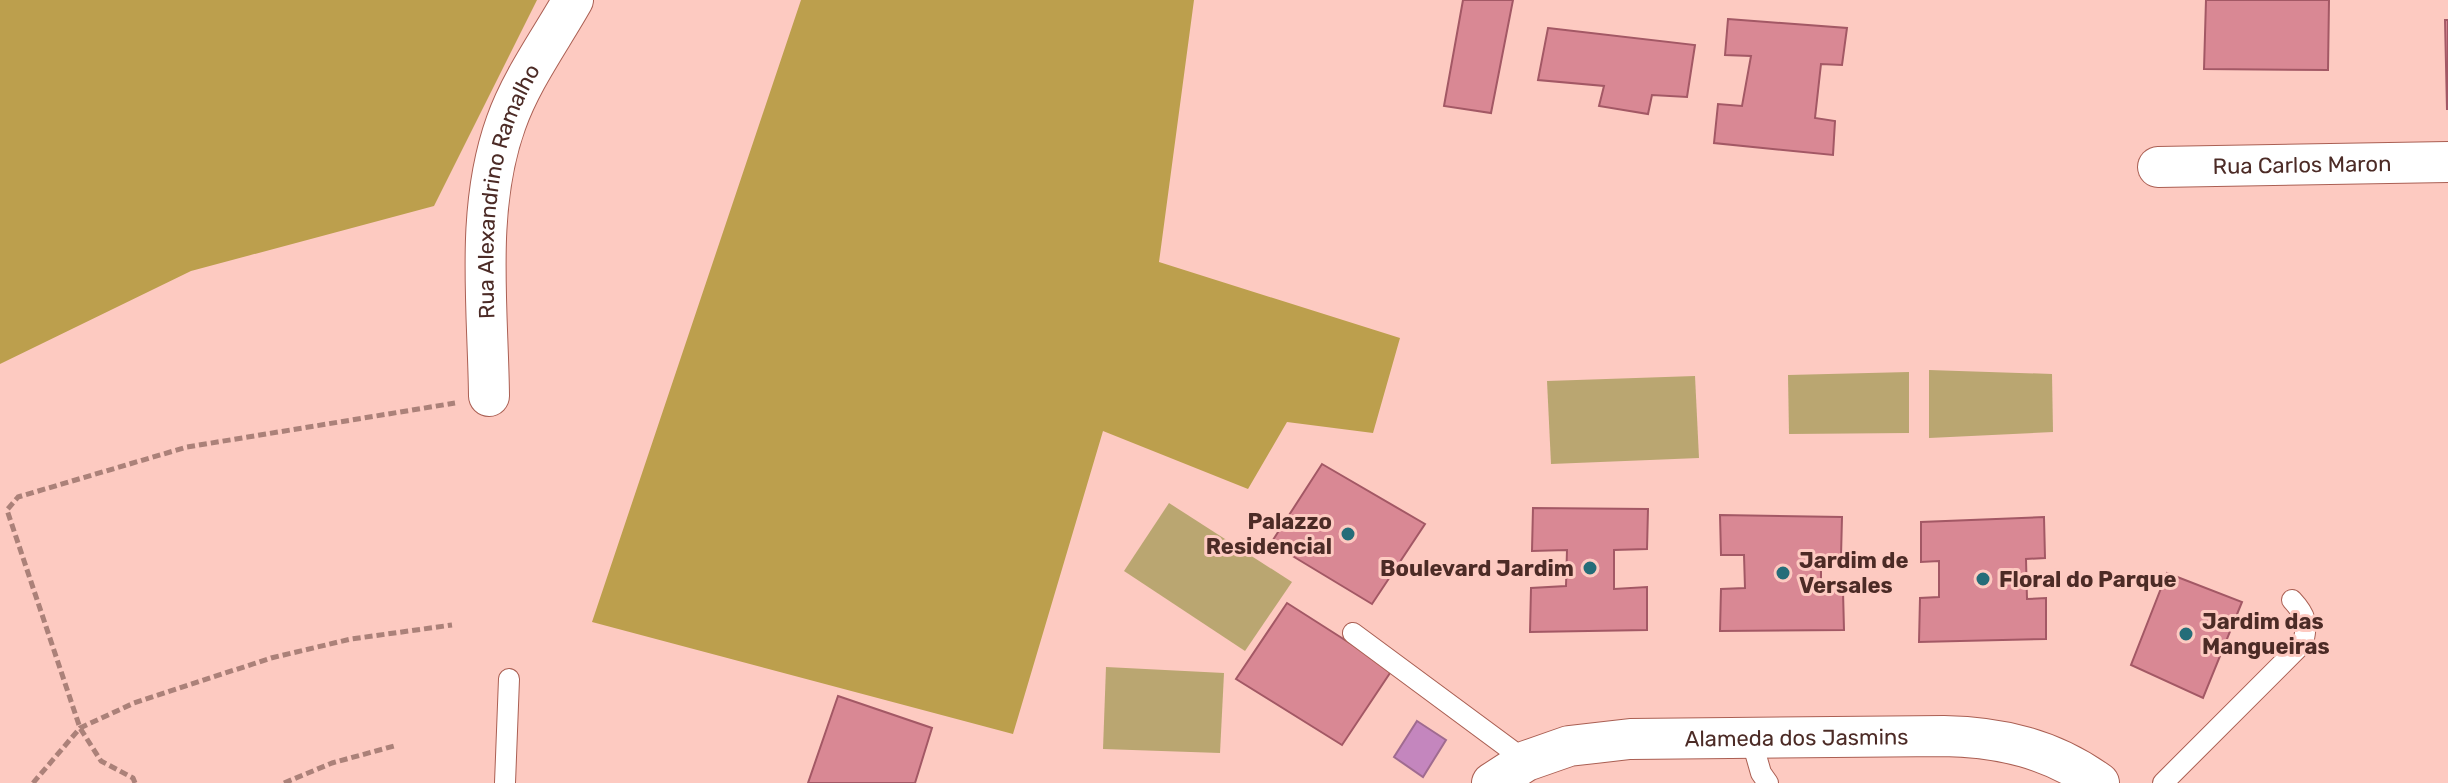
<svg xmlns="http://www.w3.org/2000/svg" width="2448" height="783" viewBox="0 0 2448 783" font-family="Rubik,sans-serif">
	<rect width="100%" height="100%" fill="#fdcac1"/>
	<g fill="#baa671">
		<path d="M1929 370 2052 374 2053 432 1929 438Z"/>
		<path d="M1909 372V433L1789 434 1788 375Z"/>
		<path d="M1695 376 1699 458 1551 464 1547 381Z"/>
		<path d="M1169 503 1292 582 1245 651 1124 571Z"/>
		<path d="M1106 667 1224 673 1220 753 1103 749Z"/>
	</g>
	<g fill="#bc9f4d">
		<path d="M0 0H537L434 206 191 271 0 364Z"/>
		<path d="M801 0H1194L1159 262 1400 338 1373 433 1287 422 1248 489 1103 431 1013 734 592 622Z"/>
	</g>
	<path fill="#c486be" stroke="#a06b90" stroke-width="2" d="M1417 721 1446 740 1423 777 1394 757Z"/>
	<g fill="#d98894" stroke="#a35865" stroke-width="2">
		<path d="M1463 0H1513L1491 113 1444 106Z"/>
		<path d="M2206 0H2329L2328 70 2204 69Z"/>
		<path d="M1728 19 1847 28 1842 65 1821 64 1815 118 1835 121 1833 155 1714 143 1718 104 1742 106 1751 56 1725 55Z"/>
		<path d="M2445 20H2448V109H2447Z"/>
		<path d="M1548 28 1695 45 1687 97 1652 95 1648 114 1599 106 1604 86 1538 80Z"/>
		<path d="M1322 464 1425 524 1372 604 1271 543Z"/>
		<path d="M1533 508 1648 509 1647 549 1614 550V589L1647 587V630L1530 632 1531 588 1566 586 1567 550 1532 551Z"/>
		<path d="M1720 515 1842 517 1841 557H1821V590L1843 591 1844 630 1720 631 1721 589 1745 588 1744 555H1721Z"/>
		<path d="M2044 517 2045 558 2026 559 2027 599 2046 598V639L1919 642 1920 598 1939 597V561L1921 562V522Z"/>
		<path d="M2167 573 2242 602 2203 698 2131 665Z"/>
		<path d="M1287 603 1392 670 1342 745 1236 679Z"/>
		<path d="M838 696 932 728 915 783H808Z"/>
	</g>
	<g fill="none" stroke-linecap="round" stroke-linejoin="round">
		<defs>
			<g id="service">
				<path d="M1353 633 1526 761"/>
				<path d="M1751 738 1761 773 1768 783"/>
				<path d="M505 783 509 679"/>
				<path d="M2163 783 2303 643C2308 623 2306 615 2292 600"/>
			</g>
			<g id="minor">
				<path id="s1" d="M2158 167 2448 162"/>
				<path id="s2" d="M489 396C488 307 475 209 506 123 521 80 551 39 573 0"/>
				<path id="s3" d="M1492 783 1526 761 1569 746 1630 739 1944 736C2001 737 2052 749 2099 783"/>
			</g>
		</defs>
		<use href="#service" stroke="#aa5f53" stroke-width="22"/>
		<use href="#minor" stroke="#aa5f53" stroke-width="42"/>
		<g stroke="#ab8179" stroke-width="5" stroke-dasharray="8 4" stroke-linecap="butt">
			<path d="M33 783 80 728 134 703 271 658 351 639 452 625"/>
			<path d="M135 783 133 778 101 761 80 728 7 510 18 497 187 447 455 403"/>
			<path d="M284 783 332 763 394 746"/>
		</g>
		<use href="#service" stroke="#fff" stroke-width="20"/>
		<use href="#minor" stroke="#fff" stroke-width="40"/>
	</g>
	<g fill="#256d79" stroke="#fdcac1" stroke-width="3">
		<circle cx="1348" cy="534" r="8"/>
		<circle cx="1590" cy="568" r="8"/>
		<circle cx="1783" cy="573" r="8"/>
		<circle cx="1983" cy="579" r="8"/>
		<circle cx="2186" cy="634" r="8"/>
	</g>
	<g text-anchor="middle" stroke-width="6" stroke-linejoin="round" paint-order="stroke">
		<g font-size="22" fill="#4c2b26" stroke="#fdcac1">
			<text dy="8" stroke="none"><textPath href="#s1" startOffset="144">Rua Carlos Maron</textPath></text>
			<text dy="8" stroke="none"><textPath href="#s2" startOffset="208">Rua Alexandrino Ramalho</textPath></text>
			<text dy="8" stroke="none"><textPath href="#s3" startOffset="314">Alameda dos Jasmins</textPath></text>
		</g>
		<g font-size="22" font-weight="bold" fill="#4c2b26" stroke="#fdcac1" text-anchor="start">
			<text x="1332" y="529" text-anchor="end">Palazzo<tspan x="1332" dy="25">Residencial</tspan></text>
			<text x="1799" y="568">Jardim de<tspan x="1799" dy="25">Versales</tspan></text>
			<text x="1574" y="576" text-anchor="end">Boulevard Jardim</text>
			<text x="1999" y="587">Floral do Parque</text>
			<text x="2202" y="629">Jardim das<tspan x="2202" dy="25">Mangueiras</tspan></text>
		</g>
	</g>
</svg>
